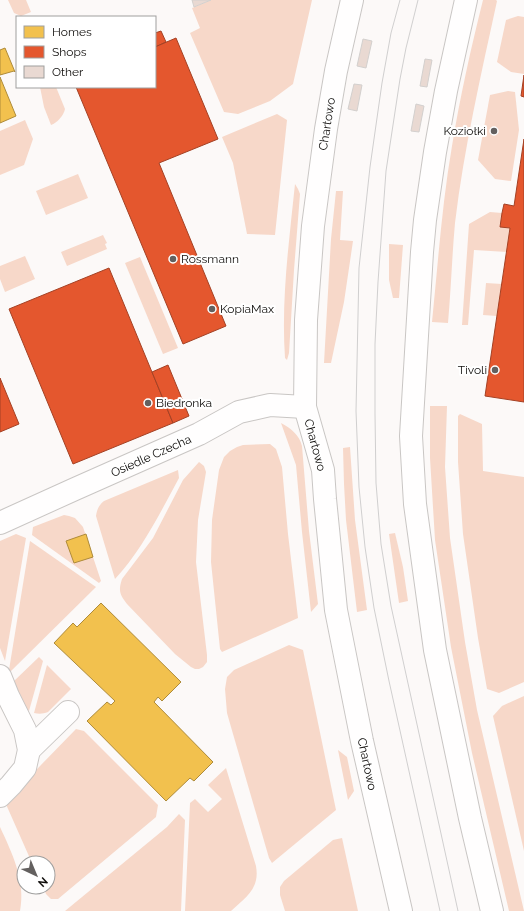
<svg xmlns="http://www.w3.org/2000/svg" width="524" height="911" viewBox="0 0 524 911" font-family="Raleway,sans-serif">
	<rect width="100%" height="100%" fill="#fcf9f8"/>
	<g fill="#f7d8c9">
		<path d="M8 0H26L31 12 21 16 14 13Z"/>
		<path d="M211 0H312L293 84 270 101 238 114 224 112 190 33 200 28 192 8Z"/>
		<path d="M483 0H496L497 1C481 75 464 148 455 223 452 256 451 290 448 323L432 322C438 263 442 204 452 146 460 97 471 48 483 0Z"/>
		<path d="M518 16 524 17V74L511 72 497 62 506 20Z"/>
		<path d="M40 87H56L65 109C64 115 57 123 51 125L44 107Z"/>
		<path d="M508 91 515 92 519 130 511 181 495 179 478 160 490 95Z"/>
		<path d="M277 114 287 120 275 235 247 234 233 163 222 137Z"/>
		<path d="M25 120 33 139 24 165 0 175V131Z"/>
		<path d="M78 174 88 198 46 215 36 191Z"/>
		<path d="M295 184 298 189 300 194 294 270 289 353 287 360 285 358C281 300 289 242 295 184Z"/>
		<path d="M336 191H343L340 240 353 241 344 302 331 363H324L331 239Z"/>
		<path d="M490 212 502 213 500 227 510 228 507 252 474 250 468 325H462L469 224Z"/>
		<path d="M103 235 107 243 105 244 107 249 67 266 61 252Z"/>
		<path d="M389 244 403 245 399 298H393L389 280Z"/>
		<path d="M25 256 35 279 5 292 0 279V266Z"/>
		<path d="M140 257 178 348 163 354 125 263Z"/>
		<path d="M486 283 502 284 497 316 483 315Z"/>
		<path d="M430 406H447L445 467 450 538 465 642 477 710 524 911H509L472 753 451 647 435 540 430 458Z"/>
		<path d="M460 414 482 424 483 471 524 477V682L499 693 487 689 478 638 463 534 458 462V416Z"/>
		<path d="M281 423C292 429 299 435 302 446L309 531 318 604 311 612 302 532 296 465Z"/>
		<path d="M270 444 276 449 282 467 288 534 298 618 222 652 220 649 211 562 212 520 219 470 224 457 230 451 237 447 243 445Z"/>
		<path d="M350 447 355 520 367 610 357 612 346 520 344 484 343 448Z"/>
		<path d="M199 462 204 466 206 472 198 520 196 562 207 655V662L203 667 199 669H195L191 667 175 654 127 604C120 595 118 591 122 579L153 538 183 480Z"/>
		<path d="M178 470 179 478C160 513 142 550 115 579L96 516C97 509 99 505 104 501Z"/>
		<path d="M64 515 69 516 75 518 83 527 101 581 99 583 32 535 33 527Z"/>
		<path d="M395 533 403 567 408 601 399 603 389 534Z"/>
		<path d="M16 534 26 538 5 661 0 648V541Z"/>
		<path d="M30 541 96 587 10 672 9 670Z"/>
		<path d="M289 645 303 650 336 810 272 863 269 858 231 727 227 713 225 689 227 677 234 670Z"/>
		<path d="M39 657 43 661 29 711 26 709 13 682Z"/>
		<path d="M47 665 71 689 48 712C43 714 39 714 34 713Z"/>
		<path d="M524 696V851L493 716 502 706Z"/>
		<path d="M76 729 84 731 158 805 156 817 58 899H51L46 894 43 887H48V863H32L5 802Z"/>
		<path d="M338 750 347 757 354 791 348 800Z"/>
		<path d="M226 768 256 866C260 889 246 897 231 911H185L190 803 195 799 208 812 222 799 208 785Z"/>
		<path d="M179 814 185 820 181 911H65L167 827Z"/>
		<path d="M0 827C12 853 26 881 20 911H0Z"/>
		<path d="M342 838 358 911H285L280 895V887L284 881 333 840Z"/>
	</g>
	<g fill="#f2c14e" stroke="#ae8b3a">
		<path d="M5 48 15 72 14 71 0 75V50Z"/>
		<path d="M0 77 16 116 0 123Z"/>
		<path d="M86 534 93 557 74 563 66 541Z"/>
		<path d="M101 603 181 682 162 701 158 697 154 702 213 762 194 781 190 778 166 801 87 721 107 702 111 705 115 701 54 643 73 623 77 627Z"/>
	</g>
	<g fill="#e4572e" stroke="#a44124">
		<path d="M161 31 166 42 155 47V33Z"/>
		<path d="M176 38 218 139 159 163 226 326 183 344 76 87H155V47Z"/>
		<path d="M524 75V97L521 96Z"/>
		<path d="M524 139V402L485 396 510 228 500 227 502 213 504 204 514 206Z"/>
		<path d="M109 268 173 423 73 464 9 309Z"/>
		<path d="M168 365 189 416 173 423 152 372Z"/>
		<path d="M0 378 19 424 0 432Z"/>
	</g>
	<g fill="#e9d9d2" stroke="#d3d0ce">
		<path d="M192 0H211L194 7Z"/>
		<path d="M363 39 372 41 366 68 357 66Z"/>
		<path d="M425 59 432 60 427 87 420 86Z"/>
		<path d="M354 84 362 85 357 111 348 109Z"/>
		<path d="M416 104 424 106 419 132 411 131Z"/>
	</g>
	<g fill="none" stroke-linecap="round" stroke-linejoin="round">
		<defs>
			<g id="street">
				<path d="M0 523 75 489 199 434 239 412 270 405 305 407"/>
				<path d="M0 676 8 696 25 730 29 750 25 768 11 785 0 796"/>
				<path d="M29 750 68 712"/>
			</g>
			<g id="secondary">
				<path d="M352 0 336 71 326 129 313 226 306 320 305 407 323 470 325 499 336 610 362 741 401 911"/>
				<path d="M466 0 446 91 435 152 425 220 422 252 411 436 415 504 435 650 470 818 492 911"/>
			</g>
		</defs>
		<use href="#street" stroke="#c9c6c4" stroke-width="24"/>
		<use href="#secondary" stroke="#c9c6c4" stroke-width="24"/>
		<use href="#street" stroke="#fffefe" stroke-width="22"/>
		<use href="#secondary" stroke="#fffefe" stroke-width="22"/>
		<g stroke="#d0cfcf" stroke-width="1">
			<path d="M400 0 391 33 382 83 370 167 359 268 356 411 359 487 365 547 374 608 389 681 440 911"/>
			<path d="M418 0 406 48 400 79 386 171 378 282 375 344V414L376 483 381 544 391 606 458 911"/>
		</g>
	</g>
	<g fill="#63605f" stroke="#fff" stroke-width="1.5">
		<circle cx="494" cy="131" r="4"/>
		<circle cx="173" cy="259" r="4"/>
		<circle cx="212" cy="309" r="4"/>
		<circle cx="495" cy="370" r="4"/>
		<circle cx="148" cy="403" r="4"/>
	</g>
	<g text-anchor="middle" stroke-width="4" stroke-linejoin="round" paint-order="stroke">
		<g font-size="12" fill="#100e0c" stroke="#fff">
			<text transform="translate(327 124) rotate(-81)" y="4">Chartowo</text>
			<text transform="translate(315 445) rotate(75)" y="4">Chartowo</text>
			<text transform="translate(151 456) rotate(-24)" y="4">Osiedle Czecha</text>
			<text transform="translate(367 764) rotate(78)" y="4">Chartowo</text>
		</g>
		<g font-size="12" fill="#100e0c" stroke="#fff" text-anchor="start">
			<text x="486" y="135" text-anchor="end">Koziołki</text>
			<text x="181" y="263">Rossmann</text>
			<text x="220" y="313">KopiaMax</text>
			<text x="487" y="374" text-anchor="end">Tivoli</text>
			<text x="156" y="407">Biedronka</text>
		</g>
	</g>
	<rect x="16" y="16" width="140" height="72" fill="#ffffff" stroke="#9f9f9e"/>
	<rect x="24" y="26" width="20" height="12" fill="#f2c14e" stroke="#9f9f9e"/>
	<text x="52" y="36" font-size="12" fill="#100e0c">Homes</text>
	<rect x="24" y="46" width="20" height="12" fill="#e4572e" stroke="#9f9f9e"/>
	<text x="52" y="56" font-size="12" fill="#100e0c">Shops</text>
	<rect x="24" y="66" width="20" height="12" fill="#e9d9d2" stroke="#9f9f9e"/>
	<text x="52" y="76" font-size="12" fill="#100e0c">Other</text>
	<g transform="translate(36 875) rotate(136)"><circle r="19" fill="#ffffff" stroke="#9f9f9e"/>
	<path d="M0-3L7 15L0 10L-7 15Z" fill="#63605f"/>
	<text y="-6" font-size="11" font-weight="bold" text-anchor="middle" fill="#100e0c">N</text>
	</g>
</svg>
